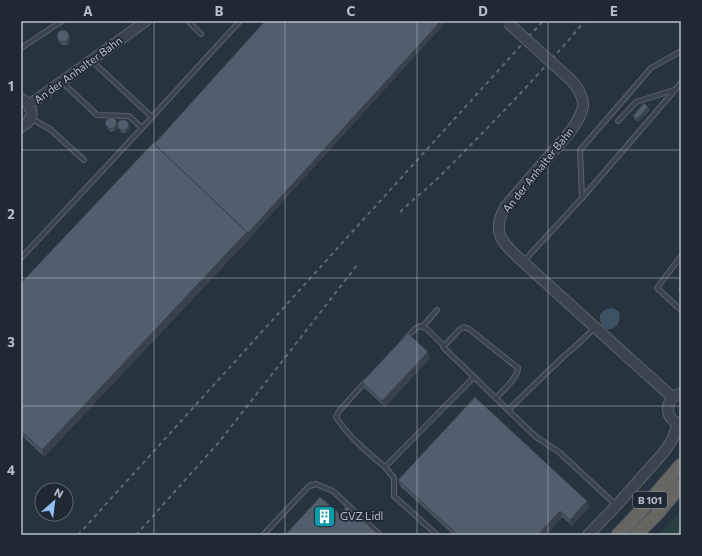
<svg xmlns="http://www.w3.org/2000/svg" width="702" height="556" viewBox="0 0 702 556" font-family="Commissioner,sans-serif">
	<rect width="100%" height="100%" fill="#27333e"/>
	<path fill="#2a4040" d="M681 511V535H658Z"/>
	<path fill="#3e5266" d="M612 308 615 309 619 312C624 333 597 336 600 314L606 309Z"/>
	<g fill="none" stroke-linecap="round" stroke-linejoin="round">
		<defs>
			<g id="service">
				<path d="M188 21 201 34"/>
				<path d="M21 48 62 21"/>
				<path d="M92 61 152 117 240 21"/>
				<path d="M62 82 97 115 129 116 142 128 152 117"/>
				<path d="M30 118 50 129 84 160"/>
				<path d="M618 121 636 102 674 90"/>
				<path d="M582 198 580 150 651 68 681 51"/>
				<path d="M681 256 657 288 681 310"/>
				<path d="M21 258 142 128"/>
				<path d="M523 262 582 198 681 83"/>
				<path d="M423 326 437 310"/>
				<path d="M406 338 416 328 421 326 428 330 444 346"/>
				<path d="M474 377 443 347 459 330 464 327 469 329 518 368C518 378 502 391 496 398"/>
				<path d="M366 381 339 411 336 417C348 436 367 452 385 467"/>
				<path d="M508 410 564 356C575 347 585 338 595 327"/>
				<path d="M263 535 309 486 316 484 333 491 380 535"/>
				<path d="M437 535 394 496V478L385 467 474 377 536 437 559 452 616 505"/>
			</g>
			<g id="tertiary">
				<path d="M572 81C590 102 584 112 569 133L505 207C490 234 504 244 523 262L672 397"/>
				<path d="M21 99H22L29 105 32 114 28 122 21 127"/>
				<path d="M29 105 146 21"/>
				<path d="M681 393C664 398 663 420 681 424"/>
				<path d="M588 535 616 506 664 452 672 440 678 424"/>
			</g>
			<g id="trunk">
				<path d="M618 535 648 503 681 465"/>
				<path d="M636 535 657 514 681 485"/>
			</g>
		</defs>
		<use href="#service" stroke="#59626c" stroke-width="6"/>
		<use href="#tertiary" stroke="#59626c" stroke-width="12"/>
		<use href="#trunk" stroke="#464f59" stroke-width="15"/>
		<use href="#service" stroke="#3b444e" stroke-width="4"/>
		<use href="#tertiary" stroke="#3b444e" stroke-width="10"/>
		<use href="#trunk" stroke="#666663" stroke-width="13"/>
		<g stroke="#5d6975" stroke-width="2" stroke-dasharray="4 4" stroke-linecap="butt">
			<path d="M400 212C414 198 430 187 443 173 492 124 540 74 585 21"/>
			<path d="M78 535 543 21"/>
			<path d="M136 535 220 441 358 264"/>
		</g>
		<defs>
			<path id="tertiary-bridge" d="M508 23 572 81"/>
		</defs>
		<use href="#tertiary-bridge" stroke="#59626c" stroke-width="12" stroke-linecap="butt"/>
		<use href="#tertiary-bridge" stroke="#3b444e" stroke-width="10"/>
	</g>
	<g fill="#47515d">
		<path d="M69 35 70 38V42L67 45H62L59 42 58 39Z"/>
		<path d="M650 110 638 122 634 119 633 116Z"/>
		<path d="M117 122 118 125 130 127 129 130 126 133H122L120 131 118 125 117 129 115 131 111 132 108 129 107 126Z"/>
		<path d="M250 238 44 457 21 435V283Z"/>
		<path d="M681 284V295L680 294 678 289Z"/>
		<path d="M430 358 385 407 364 388 362 382Z"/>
		<path d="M398 480 587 501 589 507 572 526 562 517 546 535H453L400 486Z"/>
	</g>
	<g fill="#39424c">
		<path d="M441 21H447L250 238 44 457 42 450Z"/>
		<path d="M69 35 70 38V42L67 45 66 42Z"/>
		<path d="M648 107 650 110 638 122 637 119Z"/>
		<path d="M117 122 118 125 117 129 115 131 113 128Z"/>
		<path d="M129 123 130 127 129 130 126 133 125 130Z"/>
		<path d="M428 352 430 358 385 407 382 401Z"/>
		<path d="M587 501 589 507 572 526 570 520Z"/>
		<path d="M560 511 562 517 546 535H538Z"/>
	</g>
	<g fill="#525e6c" stroke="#39424c">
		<path d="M265 21H441L248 233 247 232 154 144Z"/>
		<circle cx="63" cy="36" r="6"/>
		<path d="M644 103 648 107 637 119 633 116Z"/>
		<circle cx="111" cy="123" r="5.5"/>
		<circle cx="123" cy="125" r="5.5"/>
		<path d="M153 143 247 232 42 450 21 431V283Z"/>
		<path d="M681 284V291L678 289Z"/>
		<path d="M408 333 428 352 382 401 362 382Z"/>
		<path d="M475 397 587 501 570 520 560 511 538 535H458L398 480Z"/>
		<path d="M320 497 340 514 347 506 379 535H285Z"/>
	</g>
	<path fill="none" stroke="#b7bfc9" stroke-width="1" stroke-opacity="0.55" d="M154 21V535M285 21V535M417 21V535M548 21V535M21 150H681M21 278H681M21 406H681"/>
	<defs>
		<symbol id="building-square" viewBox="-11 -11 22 22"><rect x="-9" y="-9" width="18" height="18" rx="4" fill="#0f9aa8" stroke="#202933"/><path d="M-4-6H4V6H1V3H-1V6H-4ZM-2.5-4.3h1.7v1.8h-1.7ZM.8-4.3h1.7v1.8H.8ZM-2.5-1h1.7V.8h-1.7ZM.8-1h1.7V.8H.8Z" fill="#fff"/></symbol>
	</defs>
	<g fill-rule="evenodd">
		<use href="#building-square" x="312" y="504" width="25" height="25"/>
	</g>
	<g text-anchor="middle" stroke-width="3.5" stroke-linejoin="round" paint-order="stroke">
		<rect fill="#202933" stroke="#8a929c" stroke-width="1" x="633" y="492" width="34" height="16" rx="3"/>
		<g font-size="10" font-weight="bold" fill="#b7bfc9">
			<text x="650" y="504">B 101</text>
		</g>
		<g font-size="11" fill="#b7bfc9" stroke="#202933">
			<text transform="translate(78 70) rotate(-36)" y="4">An der Anhalter Bahn</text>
			<text transform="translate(538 170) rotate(-51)" y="4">An der Anhalter Bahn</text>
		</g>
		<g font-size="11" fill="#b7bfc9" stroke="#202933" text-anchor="start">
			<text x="340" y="520">GVZ Lidl</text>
		</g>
	</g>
	<rect width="702" height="556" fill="none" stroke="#202933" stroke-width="44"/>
	<g transform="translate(54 502) rotate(28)"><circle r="19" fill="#202933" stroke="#5c656f"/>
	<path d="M0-3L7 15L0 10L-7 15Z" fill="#94bff1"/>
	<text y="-6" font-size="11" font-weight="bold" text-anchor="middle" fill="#b7bfc9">N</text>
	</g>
	<rect x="22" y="22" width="658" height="512" fill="none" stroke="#b7bfc9" stroke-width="1.5"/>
	<g font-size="13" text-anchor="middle" font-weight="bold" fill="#b7bfc9">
		<text x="88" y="16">A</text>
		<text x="219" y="16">B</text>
		<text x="351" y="16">C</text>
		<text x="483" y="16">D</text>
		<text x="614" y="16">E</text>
		<text x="11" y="91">1</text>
		<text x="11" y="219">2</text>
		<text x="11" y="347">3</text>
		<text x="11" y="475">4</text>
	</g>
</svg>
